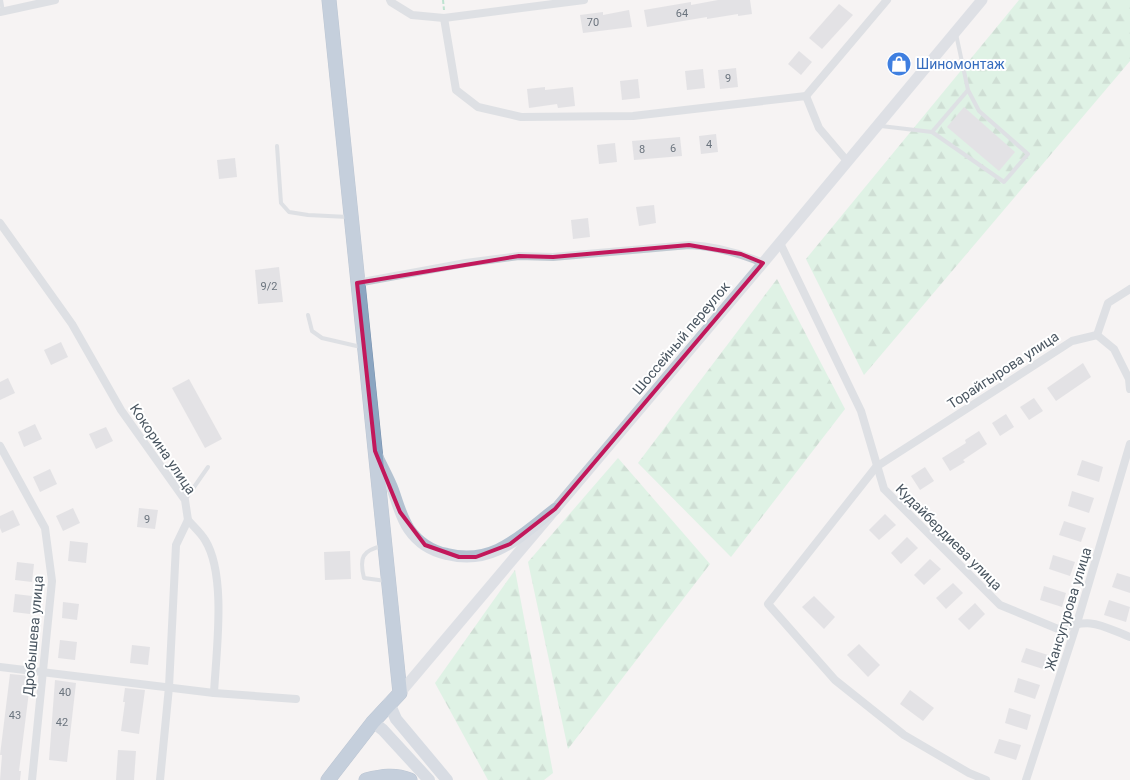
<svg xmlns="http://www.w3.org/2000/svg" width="1130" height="780" viewBox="0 0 1130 780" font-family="Roboto,sans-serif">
	<defs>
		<pattern id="forest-firs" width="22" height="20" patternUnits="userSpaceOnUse" patternTransform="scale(1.25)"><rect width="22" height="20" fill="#c3f1d5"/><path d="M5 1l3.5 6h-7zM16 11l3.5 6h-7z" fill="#a0c6b0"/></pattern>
	</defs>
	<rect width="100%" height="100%" fill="#f5f3f3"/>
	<g fill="url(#forest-firs)">
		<path d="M1019 0H1130V61L864 375 806 259Z"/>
		<path d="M777 279 845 409 731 557 638 463Z"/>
		<path d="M618 458 710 564 568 749 528 562Z"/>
		<path d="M515 570 553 773 544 780H488L435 683Z"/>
	</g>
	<g fill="#cdcfd5">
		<path d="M718 0H750L752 14 738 16V14L707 19V17L647 27 644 10 691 2V5Z"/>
		<path d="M839 4 853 15 822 49 809 38Z"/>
		<path d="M629 10 632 27 583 33 580 15 603 12V15Z"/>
		<path d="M799 51 812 62 801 75 788 64Z"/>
		<path d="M898 58 908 66 901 75 891 67Z"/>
		<path d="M736 68 738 87 720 89 718 70Z"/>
		<path d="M703 69 705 88 687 90 685 71Z"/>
		<path d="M638 79 640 98 622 100 620 81Z"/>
		<path d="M545 87V90L573 87 575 106 558 108 557 104 529 108 527 89Z"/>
		<path d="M964 107 1015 152 999 171 947 127Z"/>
		<path d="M716 134 718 152 701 154 699 136Z"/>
		<path d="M680 137 682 156 634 160 632 141Z"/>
		<path d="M615 143 617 162 599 164 597 145Z"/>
		<path d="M235 158 237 177 219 179 217 160Z"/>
		<path d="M654 205 656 223 639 226 636 207Z"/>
		<path d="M588 218 590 237 573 239 571 220Z"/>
		<path d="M279 267 283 302 258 304 255 270Z"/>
		<path d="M61 342 68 357 51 365 44 350Z"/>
		<path d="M1083 363 1091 377 1056 401 1047 388Z"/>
		<path d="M8 378 15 393 0 400V382Z"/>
		<path d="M189 379 222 439 205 448 172 388Z"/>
		<path d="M1034 398 1043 411 1029 420 1020 407Z"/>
		<path d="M1006 414 1014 427 1000 436 992 423Z"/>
		<path d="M35 424 42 439 24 447 18 432Z"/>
		<path d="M106 427 113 441 96 449 89 434Z"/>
		<path d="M979 431 987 444 963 460 965 462 950 471 942 458 966 443 965 440Z"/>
		<path d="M1082 460 1103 467 1099 482 1077 475Z"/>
		<path d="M925 467 934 481 920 490 911 476Z"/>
		<path d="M50 469 57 484 40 492 33 477Z"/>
		<path d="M1072 491 1094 498 1089 513 1068 506Z"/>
		<path d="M73 508 80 523 63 531 56 516Z"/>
		<path d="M139 508 158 510 155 529 137 527Z"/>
		<path d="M13 510 20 525 2 533 0 528V516Z"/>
		<path d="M885 514 896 525 879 540 869 530Z"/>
		<path d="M1064 521 1086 528 1081 542 1059 535Z"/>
		<path d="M907 537 918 548 901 564 891 553Z"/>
		<path d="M70 541 88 543 86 563 68 561Z"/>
		<path d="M350 551 351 579 325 580 324 552Z"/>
		<path d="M1053 555 1075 562 1070 576 1049 569Z"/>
		<path d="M930 559 941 569 924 585 914 575Z"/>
		<path d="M17 562 34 564 32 582 15 580Z"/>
		<path d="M1117 573 1130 577V593L1112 587Z"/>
		<path d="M953 583 963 593 946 609 936 598Z"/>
		<path d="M1044 586 1066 593 1062 607 1040 600Z"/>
		<path d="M15 594 32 596 30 614 13 612Z"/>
		<path d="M814 596 835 617 824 629 802 607Z"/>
		<path d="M1109 600 1130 607 1126 622 1104 615Z"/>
		<path d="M63 602 79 604 77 620 62 618Z"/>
		<path d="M975 603 985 614 969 630 958 619Z"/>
		<path d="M60 640 77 642 75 660 58 658Z"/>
		<path d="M859 644 880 665 868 677 847 655Z"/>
		<path d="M132 645 150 647 148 665 130 663Z"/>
		<path d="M1026 648 1048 655 1043 669 1021 662Z"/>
		<path d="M10 674 31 676 19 771H21L20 780H0L2 755H0Z"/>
		<path d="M1018 678 1040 685 1035 699 1014 692Z"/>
		<path d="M55 680 76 683 67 762 49 760Z"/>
		<path d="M125 688 145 690 139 734 121 731 125 702H123Z"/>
		<path d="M910 690 934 708 923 721 900 704Z"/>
		<path d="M1009 708 1031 715 1027 730 1005 723Z"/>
		<path d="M999 739 1021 745 1016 760 994 753Z"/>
		<path d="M118 750 136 751 134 780H116Z"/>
	</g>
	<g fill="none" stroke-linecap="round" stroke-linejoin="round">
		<defs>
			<g id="highway">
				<path d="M328 780 373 722 400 693 329 0"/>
				<path d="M366 780C382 776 395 774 410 780"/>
			</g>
		</defs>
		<use href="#highway" stroke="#7690ad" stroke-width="15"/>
		<path stroke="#7ad0a6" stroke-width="2" stroke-dasharray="4 2.5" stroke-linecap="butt" d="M443 0 444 10"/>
		<g stroke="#c1cad2" stroke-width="4">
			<path d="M1 0 3 12"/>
			<path d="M881 126 932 132 1004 182 1028 154 979 111 968 90 956 34"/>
			<path d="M932 132 968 90"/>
			<path d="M277 146 281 203 289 212 308 215 348 217"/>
			<path d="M308 315 312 331 322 338 361 347"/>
			<path d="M185 500 208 467"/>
			<path d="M383 546C362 550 359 558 364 578L386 581"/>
		</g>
		<g stroke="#c1cad2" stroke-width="8">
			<path d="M390 0 391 2 412 15 444 18 584 0"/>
			<path d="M0 12 55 0"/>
			<path d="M444 18 456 90 478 107 521 117 633 116 806 96 819 128 847 161"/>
			<path d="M806 96 887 0"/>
			<path d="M0 223 72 324 121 410 185 500 188 520 176 545 169 687 160 780"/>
			<path d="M780 243 861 411 884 489 1000 605 1058 629C1093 618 1097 624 1130 637"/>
			<path d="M357 283 466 263 519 256 553 257 689 245C715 246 739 253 763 263"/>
			<path d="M1097 335 1114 349 1129 379 1130 389"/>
			<path d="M0 446 45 528 52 581 32 780"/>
			<path d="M188 520C194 527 201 533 205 540 227 575 216 653 214 693"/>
			<path d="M0 667 214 693 296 699"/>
			<path d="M986 780 969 773 904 735 835 680 768 604 876 467 1072 341 1097 335 1108 303 1130 289"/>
			<path d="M1026 780 1077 623 1130 444"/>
		</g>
		<path stroke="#c1cbd6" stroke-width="11" d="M400 693 763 263 982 0"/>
		<g stroke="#b3c2d1" stroke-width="12">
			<path d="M377 456C382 467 389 479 393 490 398 504 401 517 409 529 418 542 432 551 447 554 493 566 521 535 555 509"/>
			<path d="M389 703 396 719 447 780"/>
			<path d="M373 722 383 730 429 780"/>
		</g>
		<use href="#highway" stroke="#8ba5c1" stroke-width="14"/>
	</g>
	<path d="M0 0H1130V780H0ZM689 245 741 254 763 263 555 509 510 544 476 557H459L425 545 400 512 375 451 357 283 519 256 553 257Z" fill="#f5f3f3" fill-opacity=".55" fill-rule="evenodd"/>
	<path fill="none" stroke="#c2185b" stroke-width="4" stroke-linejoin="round" d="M689 245 741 254 763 263 555 509 510 544 476 557H459L425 545 400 512 375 451 357 283 519 256 553 257Z"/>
	<defs>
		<symbol id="shop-disc" viewBox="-11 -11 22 22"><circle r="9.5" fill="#3f7fe0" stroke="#fff"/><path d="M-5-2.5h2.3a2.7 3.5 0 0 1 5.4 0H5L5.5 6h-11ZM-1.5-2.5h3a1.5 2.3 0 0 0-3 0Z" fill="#fff"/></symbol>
	</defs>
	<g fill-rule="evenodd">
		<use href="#shop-disc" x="885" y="50" width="28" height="28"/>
	</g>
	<g text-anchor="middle" stroke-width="4" stroke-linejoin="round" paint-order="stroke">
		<g font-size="11" fill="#6b747e">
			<text x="682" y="17">64</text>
			<text x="593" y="26">70</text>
			<text x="728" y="82">9</text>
			<text x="709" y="148">4</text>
			<text x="673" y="152">6</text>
			<text x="642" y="153">8</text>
			<text x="269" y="290">9/2</text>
			<text x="147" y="523">9</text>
			<text x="65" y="696">40</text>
			<text x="15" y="719">43</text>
			<text x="62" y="726">42</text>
		</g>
		<g font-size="14" fill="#366cbe" stroke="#fff" text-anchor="start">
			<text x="916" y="69">Шиномонтаж</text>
		</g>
		<g font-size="14" fill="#4a5661" stroke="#fff">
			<text transform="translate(681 338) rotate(-50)" y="5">Шоссейный переулок</text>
			<text transform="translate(1003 370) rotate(-33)" y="5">Торайгырова улица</text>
			<text transform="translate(163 449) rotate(56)" y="5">Кокорина улица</text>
			<text transform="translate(949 537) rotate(45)" y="5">Кудайбердиева улица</text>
			<text transform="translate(1068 609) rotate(-73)" y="5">Жансугурова улица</text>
			<text transform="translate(33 636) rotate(-85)" y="5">Дробышева улица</text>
		</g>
	</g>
</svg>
